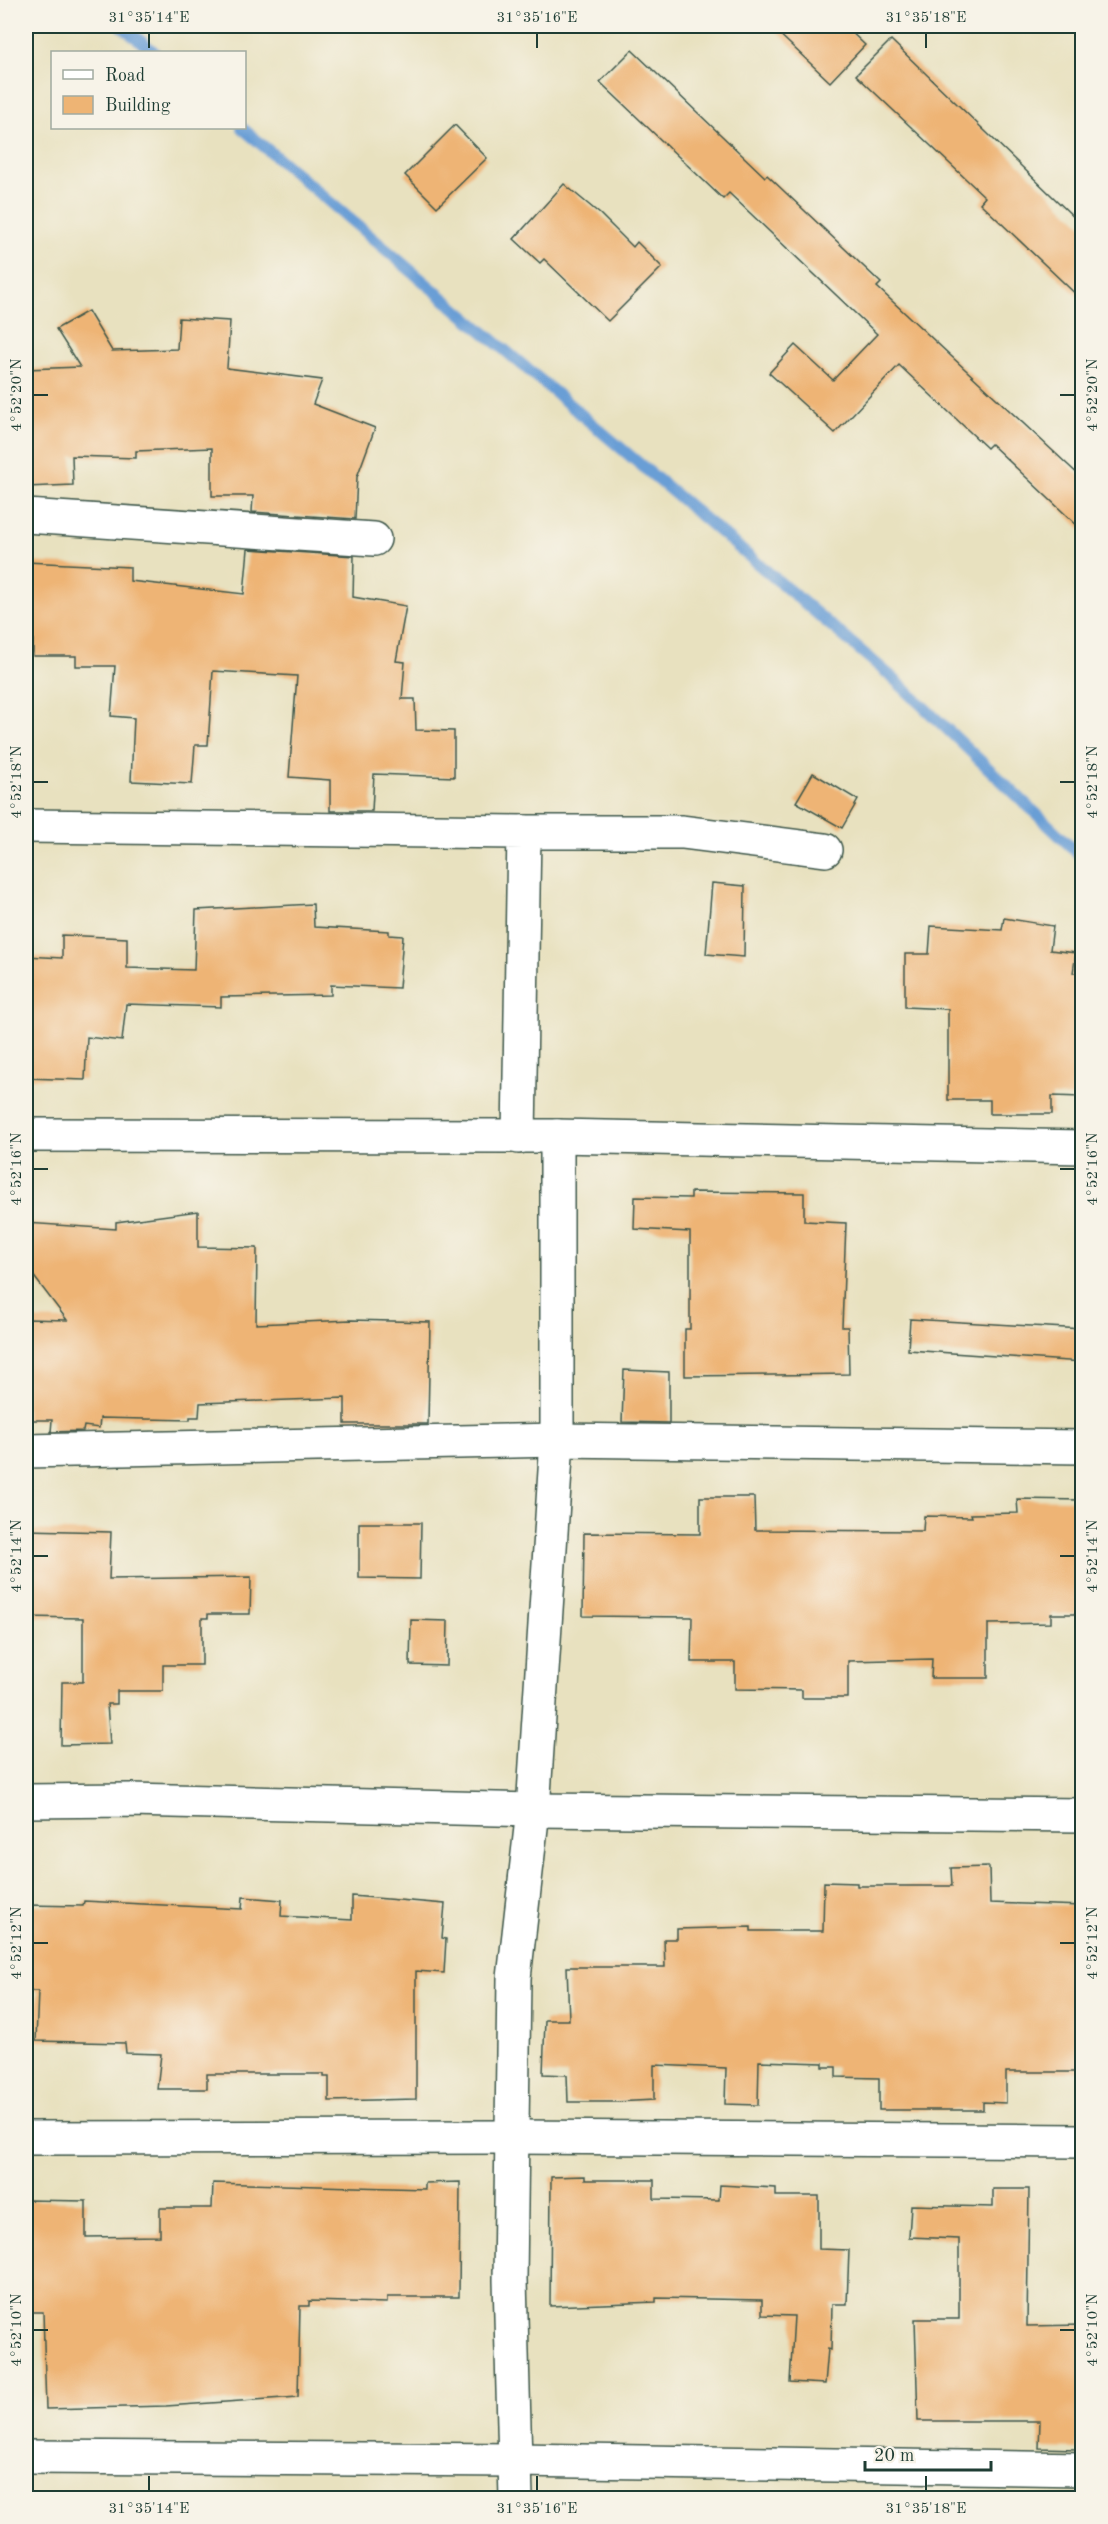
<svg xmlns="http://www.w3.org/2000/svg" width="1108" height="2524" viewBox="0 0 1108 2524" font-family="'Old Standard TT',serif">
	<rect width="100%" height="100%" fill="#f7f3e8"/>
	<filter id="ink" filterUnits="userSpaceOnUse"><feTurbulence type="fractalNoise" baseFrequency=".0167" numOctaves="2"/><feDisplacementMap in="SourceGraphic" scale="12" xChannelSelector="R" yChannelSelector="G"/><feConvolveMatrix kernelMatrix="1 2 1 2 8 2 1 2 1" color-interpolation-filters="sRGB"/></filter>
	<filter id="wash" filterUnits="userSpaceOnUse"><feTurbulence type="fractalNoise" baseFrequency=".008" numOctaves="4" result="noise"/><feDisplacementMap in="SourceGraphic" scale="24" xChannelSelector="R" yChannelSelector="G"/><feGaussianBlur stdDeviation="1.35" result="paint"/><feColorMatrix in="noise" values="0 0 0 0 0 0 0 0 0 0 0 0 0 0 0 0 0 1.4 0 .05"/><feComposite in="paint" operator="in"/></filter>
	<g filter="url(#wash)">
		<rect width="100%" height="100%" fill="#e8e1bf"/>
		<g fill="none" stroke-linecap="round" stroke-linejoin="round">
			<g stroke="#699ed5" stroke-width="12">
				<path d="M122 26 154 52"/>
				<path d="M242 128 893 678 1082 857"/>
			</g>
		</g>
		<g id="blocks">
			<g fill="#eeb474">
				<path d="M771 26H845L865 45 830 82Z"/>
				<path d="M891 40 1083 226V301L980 203 985 197 856 75Z"/>
				<path d="M632 50 765 177 767 175 881 283 877 287 1083 479V531L991 444 987 448 899 365 835 433 769 373 795 345 833 380 877 334 729 193 723 199 600 82Z"/>
				<path d="M455 125 487 158 437 207 405 175Z"/>
				<path d="M564 184 600 214 633 247 637 242 662 267 608 321 544 259 540 263 514 239Z"/>
				<path d="M88 311 112 351 177 349 179 318 230 321 227 368 322 380 313 404 375 428 357 477 355 519 252 512 253 496H212V448L136 451V458L72 456 73 485 26 487V369L80 367 56 329Z"/>
				<path d="M248 549 354 556 353 597 406 606 396 661 405 662 402 699H415L416 730 454 731V777L374 774 372 811H330V780L289 777 297 676 213 671 208 745H195L192 784 131 781 134 718 111 716 115 666H76V656H33V606L26 605V562L130 567V581L244 594Z"/>
				<path d="M813 773 858 800 842 828 796 802Z"/>
				<path d="M712 883 745 886 744 957 706 954Z"/>
				<path d="M313 904 314 927 389 931V935L403 936 399 988 331 985V995L221 997V1007L126 1004 122 1041 87 1037 85 1080 26 1078V956L62 958V935L127 938V968L194 970 196 910Z"/>
				<path d="M1004 918 1053 926 1050 950 1076 953 1073 973H1083V1097L1052 1096V1114H990V1100H948V1009L905 1007V954H929L931 926 1002 930Z"/>
				<path d="M691 1192 804 1193V1221L846 1223 842 1327H848L849 1374 685 1376V1329H690V1232L634 1229 635 1197 691 1198Z"/>
				<path d="M198 1211V1247L257 1248 256 1324 351 1320 430 1322 428 1424H345V1398L200 1403 199 1417H190V1420L100 1418 99 1428 84 1426 83 1431 51 1432 52 1420H26V1319L67 1320 26 1266V1223L116 1229V1222Z"/>
				<path d="M910 1319 1083 1329V1362L908 1350Z"/>
				<path d="M624 1370 669 1372V1423L622 1422Z"/>
				<path d="M700 1497H754L755 1530 923 1531 924 1516 972 1517 971 1514 1018 1513 1017 1499 1083 1500V1614H1051V1623L988 1624V1678H931L932 1659 848 1661V1698H802V1690L735 1689V1662H691L692 1617 583 1616 584 1533 700 1534Z"/>
				<path d="M359 1523H421L420 1579 359 1578Z"/>
				<path d="M26 1530 111 1532 109 1579 251 1577 250 1614H208V1618H202V1665H163V1691H117V1704H107L110 1744 61 1745 62 1682H83V1618L26 1617Z"/>
				<path d="M411 1620 448 1621 447 1666 410 1665Z"/>
				<path d="M989 1867 990 1903 1083 1906V2072H1006V2103L983 2102V2110H879V2078L836 2077V2067H823V2063L759 2061 758 2105 725 2104 726 2068 654 2065V2100L615 2102H568L567 2075 543 2074 545 2020H569L567 1967H665L664 1939H677V1929L751 1927V1931H823L824 1882 857 1883V1886H952L951 1868Z"/>
				<path d="M352 1896 445 1904 442 1938 446 1939 444 1973 416 1971V2099L329 2101V2077H324V2074H207V2089H157L161 2054 126 2053 125 2043 36 2041 38 1991H26V1905L83 1906 84 1901 242 1909 243 1897 282 1900 281 1916 352 1920Z"/>
				<path d="M585 2176V2180H654V2199L719 2200 720 2185 776 2188V2196H819V2249L849 2250 847 2304H832L831 2350 828 2349 825 2384 790 2382 794 2316 762 2315V2300L656 2298V2302L550 2306 551 2177Z"/>
				<path d="M460 2182 459 2297H387V2303L309 2301V2306H300L298 2397 166 2406 46 2409 43 2312H26V2200L86 2201V2237L160 2236V2208H212L213 2183 425 2189V2183Z"/>
				<path d="M993 2189H1029L1027 2326 1083 2325V2409H1079L1077 2449 1039 2448 1040 2421H918L915 2319H959V2239L909 2237 911 2205 993 2207Z"/>
			</g>
		</g>
	</g>
	<g filter="url(#ink)">
		<use href="#blocks" fill-opacity="0" stroke="#3d5649" stroke-width="1.5"/>
		<g fill="none" stroke-linecap="round" stroke-linejoin="round">
			<defs>
				<g id="minor">
					<path d="M26 516 374 539"/>
					<path d="M26 826 524 832 519 1137"/>
					<path d="M524 832H682L825 850"/>
					<path d="M26 1135 557 1136 1082 1147"/>
					<path d="M26 1451 557 1440 1082 1447"/>
					<path d="M26 1801 131 1800 533 1810 1082 1815"/>
					<path d="M26 2138 512 2137 1082 2141"/>
					<path d="M26 2457 517 2460 1082 2469"/>
					<path d="M516 2498 510 2280 514 1978 533 1810 557 1440V1136"/>
				</g>
			</defs>
			<use href="#minor" stroke="#3d5649" stroke-width="36"/>
			<use href="#minor" stroke="#fff" stroke-width="33"/>
		</g>
	</g>
	<path fill="none" stroke="#1f3d34" stroke-width="2" d="M149 33V48M537 33V48M926 33V48M33 395H48M1060 395H1075M33 782H48M1060 782H1075M33 1169H48M1060 1169H1075M33 1556H48M1060 1556H1075M33 1943H48M1060 1943H1075M33 2330H48M1060 2330H1075M149 2476V2491M537 2476V2491M926 2476V2491"/>
	<rect width="1108" height="2524" fill="none" stroke="#f7f3e8" stroke-width="66"/>
	<rect x="51" y="51" width="195" height="78" fill="#f7f3e8" stroke="#a1aaa0" stroke-width="1.5"/>
	<rect x="63" y="70" width="30" height="9" fill="#ffffff" stroke="#a1aaa0" stroke-width="1.5"/>
	<text x="105" y="81" font-size="18" fill="#1f3d34">Road</text>
	<rect x="63" y="96" width="30" height="18" fill="#eeb474" stroke="#a1aaa0" stroke-width="1.5"/>
	<text x="105" y="111" font-size="18" fill="#1f3d34">Building</text>
	<path d="M865 2461v9h126v-9" fill="none" stroke="#1f3d34" stroke-width="3"/>
	<text x="874" y="2461" font-size="18" fill="#1f3d34" stroke="#f7f3e8" stroke-width="4.5" paint-order="stroke">20 m</text>
	<rect x="33" y="33" width="1042" height="2458" fill="none" stroke="#1f3d34" stroke-width="2"/>
	<g font-size="15" text-anchor="middle" fill="#1f3d34">
		<text x="149" y="22">31°35'14"E</text>
		<text x="537" y="22">31°35'16"E</text>
		<text x="926" y="22">31°35'18"E</text>
		<text transform="translate(16 395) rotate(-90)" y="5">4°52'20"N</text>
		<text transform="translate(1092 395) rotate(-90)" y="5">4°52'20"N</text>
		<text transform="translate(16 782) rotate(-90)" y="5">4°52'18"N</text>
		<text transform="translate(1092 782) rotate(-90)" y="5">4°52'18"N</text>
		<text transform="translate(16 1169) rotate(-90)" y="5">4°52'16"N</text>
		<text transform="translate(1092 1169) rotate(-90)" y="5">4°52'16"N</text>
		<text transform="translate(16 1556) rotate(-90)" y="5">4°52'14"N</text>
		<text transform="translate(1092 1556) rotate(-90)" y="5">4°52'14"N</text>
		<text transform="translate(16 1943) rotate(-90)" y="5">4°52'12"N</text>
		<text transform="translate(1092 1943) rotate(-90)" y="5">4°52'12"N</text>
		<text transform="translate(16 2330) rotate(-90)" y="5">4°52'10"N</text>
		<text transform="translate(1092 2330) rotate(-90)" y="5">4°52'10"N</text>
		<text x="149" y="2513">31°35'14"E</text>
		<text x="537" y="2513">31°35'16"E</text>
		<text x="926" y="2513">31°35'18"E</text>
	</g>
</svg>
